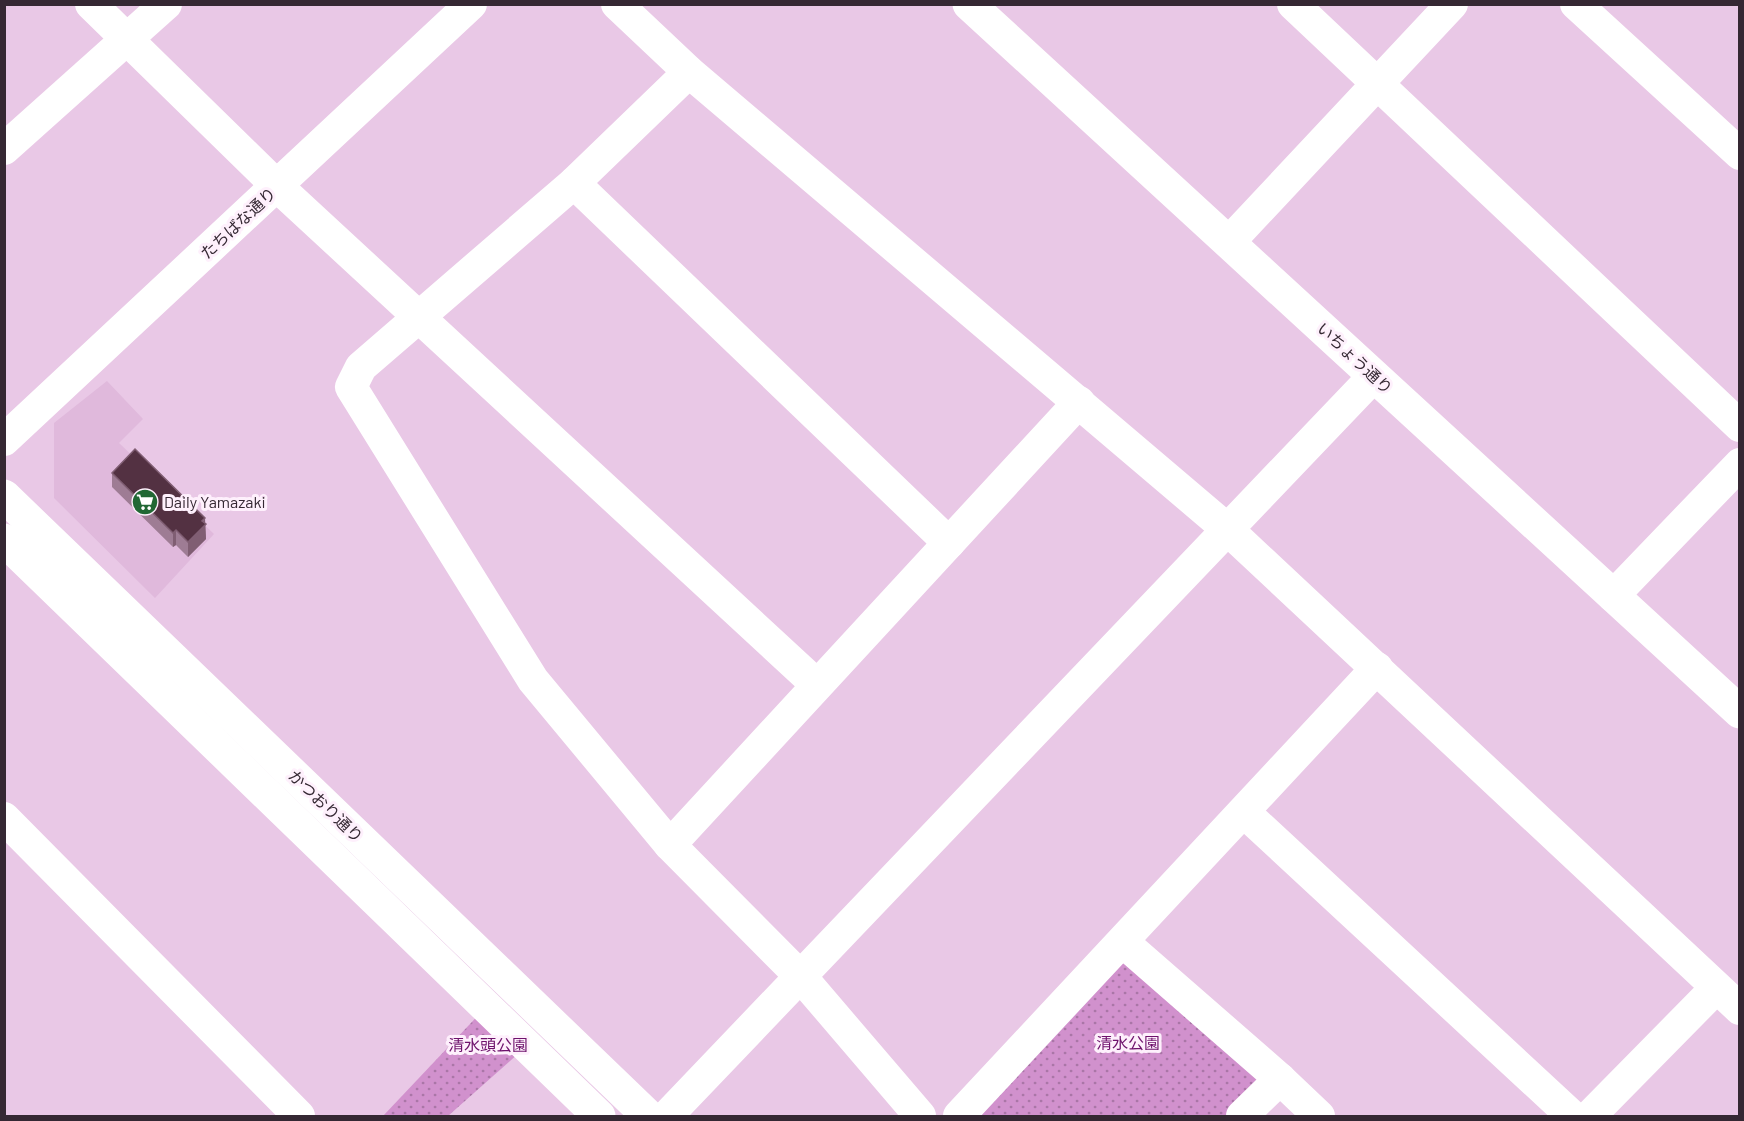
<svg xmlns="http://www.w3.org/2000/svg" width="1744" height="1121" viewBox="0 0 1744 1121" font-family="Barlow,'Noto Sans JP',sans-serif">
	<defs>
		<pattern id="park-dots" width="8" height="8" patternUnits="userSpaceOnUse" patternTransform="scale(1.5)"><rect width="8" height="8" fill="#d191cd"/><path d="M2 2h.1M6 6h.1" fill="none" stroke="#aa76a7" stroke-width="1.8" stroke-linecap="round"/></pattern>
	</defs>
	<rect width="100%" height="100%" fill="#e9c8e6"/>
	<path fill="#e0b9dc" d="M107 381 143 419 119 443 214 534 155 598 54 498V423Z"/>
	<g fill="url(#park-dots)">
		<path d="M1123 942 1280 1079 1242 1116H959Z"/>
		<path d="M487 1006 528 1045 448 1116H383Z"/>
	</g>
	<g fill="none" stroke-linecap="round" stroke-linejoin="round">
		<g stroke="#fff" stroke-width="32">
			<path d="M91 4 277 186 817 685"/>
			<path d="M617 4 689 72 1227 529 1740 1009"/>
			<path d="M1293 4 1740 426"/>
			<path d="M1576 4 1740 154"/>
			<path d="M689 72 574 183 361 367 351 387 533 680 670 845 802 978 920 1116"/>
			<path d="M4 149 166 4"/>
			<path d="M574 183 949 543"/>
			<path d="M1229 242 1452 4"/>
			<path d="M4 440 471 4"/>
			<path d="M1613 596 1740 464"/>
			<path d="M1245 813 1572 1116"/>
			<path d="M4 818 299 1116"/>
			<path d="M670 845 1079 402"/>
			<path d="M1123 942 1280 1079 1319 1116"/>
			<path d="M667 1116 1374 376"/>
			<path d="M959 1116 1377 668"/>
			<path d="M1242 1116 1280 1079"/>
			<path d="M1590 1116 1716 988"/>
		</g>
		<g stroke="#fff" stroke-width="33">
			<path d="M969 4 1740 712"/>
			<path d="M4 496 648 1116"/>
			<path d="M4 540 599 1116"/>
		</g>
	</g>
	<path fill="#9e7c94" d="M112 473 205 523 206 539 188 557 176 545 173 547 112 487Z"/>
	<g fill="#805e73">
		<path d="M205 518 206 539 188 557V542Z"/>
		<path d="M176 530V545L173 547V533Z"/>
	</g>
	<path fill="#533142" stroke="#805e73" stroke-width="1.5" d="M135 449 205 518 202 521 206 524 188 542 176 530 173 533 112 473Z"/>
	<defs>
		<symbol id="supermarket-disc" viewBox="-11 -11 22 22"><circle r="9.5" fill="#216834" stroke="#fef0fc"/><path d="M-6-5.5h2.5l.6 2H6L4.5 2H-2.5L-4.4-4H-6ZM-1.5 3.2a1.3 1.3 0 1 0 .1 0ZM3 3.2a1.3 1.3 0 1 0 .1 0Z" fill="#fff"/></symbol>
	</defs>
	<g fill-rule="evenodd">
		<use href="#supermarket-disc" x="130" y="487" width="30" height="30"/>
	</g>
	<g text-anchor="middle" stroke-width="6" stroke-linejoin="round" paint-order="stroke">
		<g font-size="16" fill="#352833" stroke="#fef0fc">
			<text transform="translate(238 223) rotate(-43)" y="6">たちばな通り</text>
			<text transform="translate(1355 358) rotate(43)" y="6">いちょう通り</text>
			<text transform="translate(326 806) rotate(44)" y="6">かつおり通り</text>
		</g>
		<g font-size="16" fill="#352833" stroke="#fef0fc" text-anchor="start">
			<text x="164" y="508">Daily Yamazaki</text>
		</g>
		<g font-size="16" fill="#6e126c" stroke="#fef0fc">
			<text x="1128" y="1049">清水公園</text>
			<text x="488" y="1051">清水頭公園</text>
		</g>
	</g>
	<rect width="1744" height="1121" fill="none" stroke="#352833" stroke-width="12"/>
</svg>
